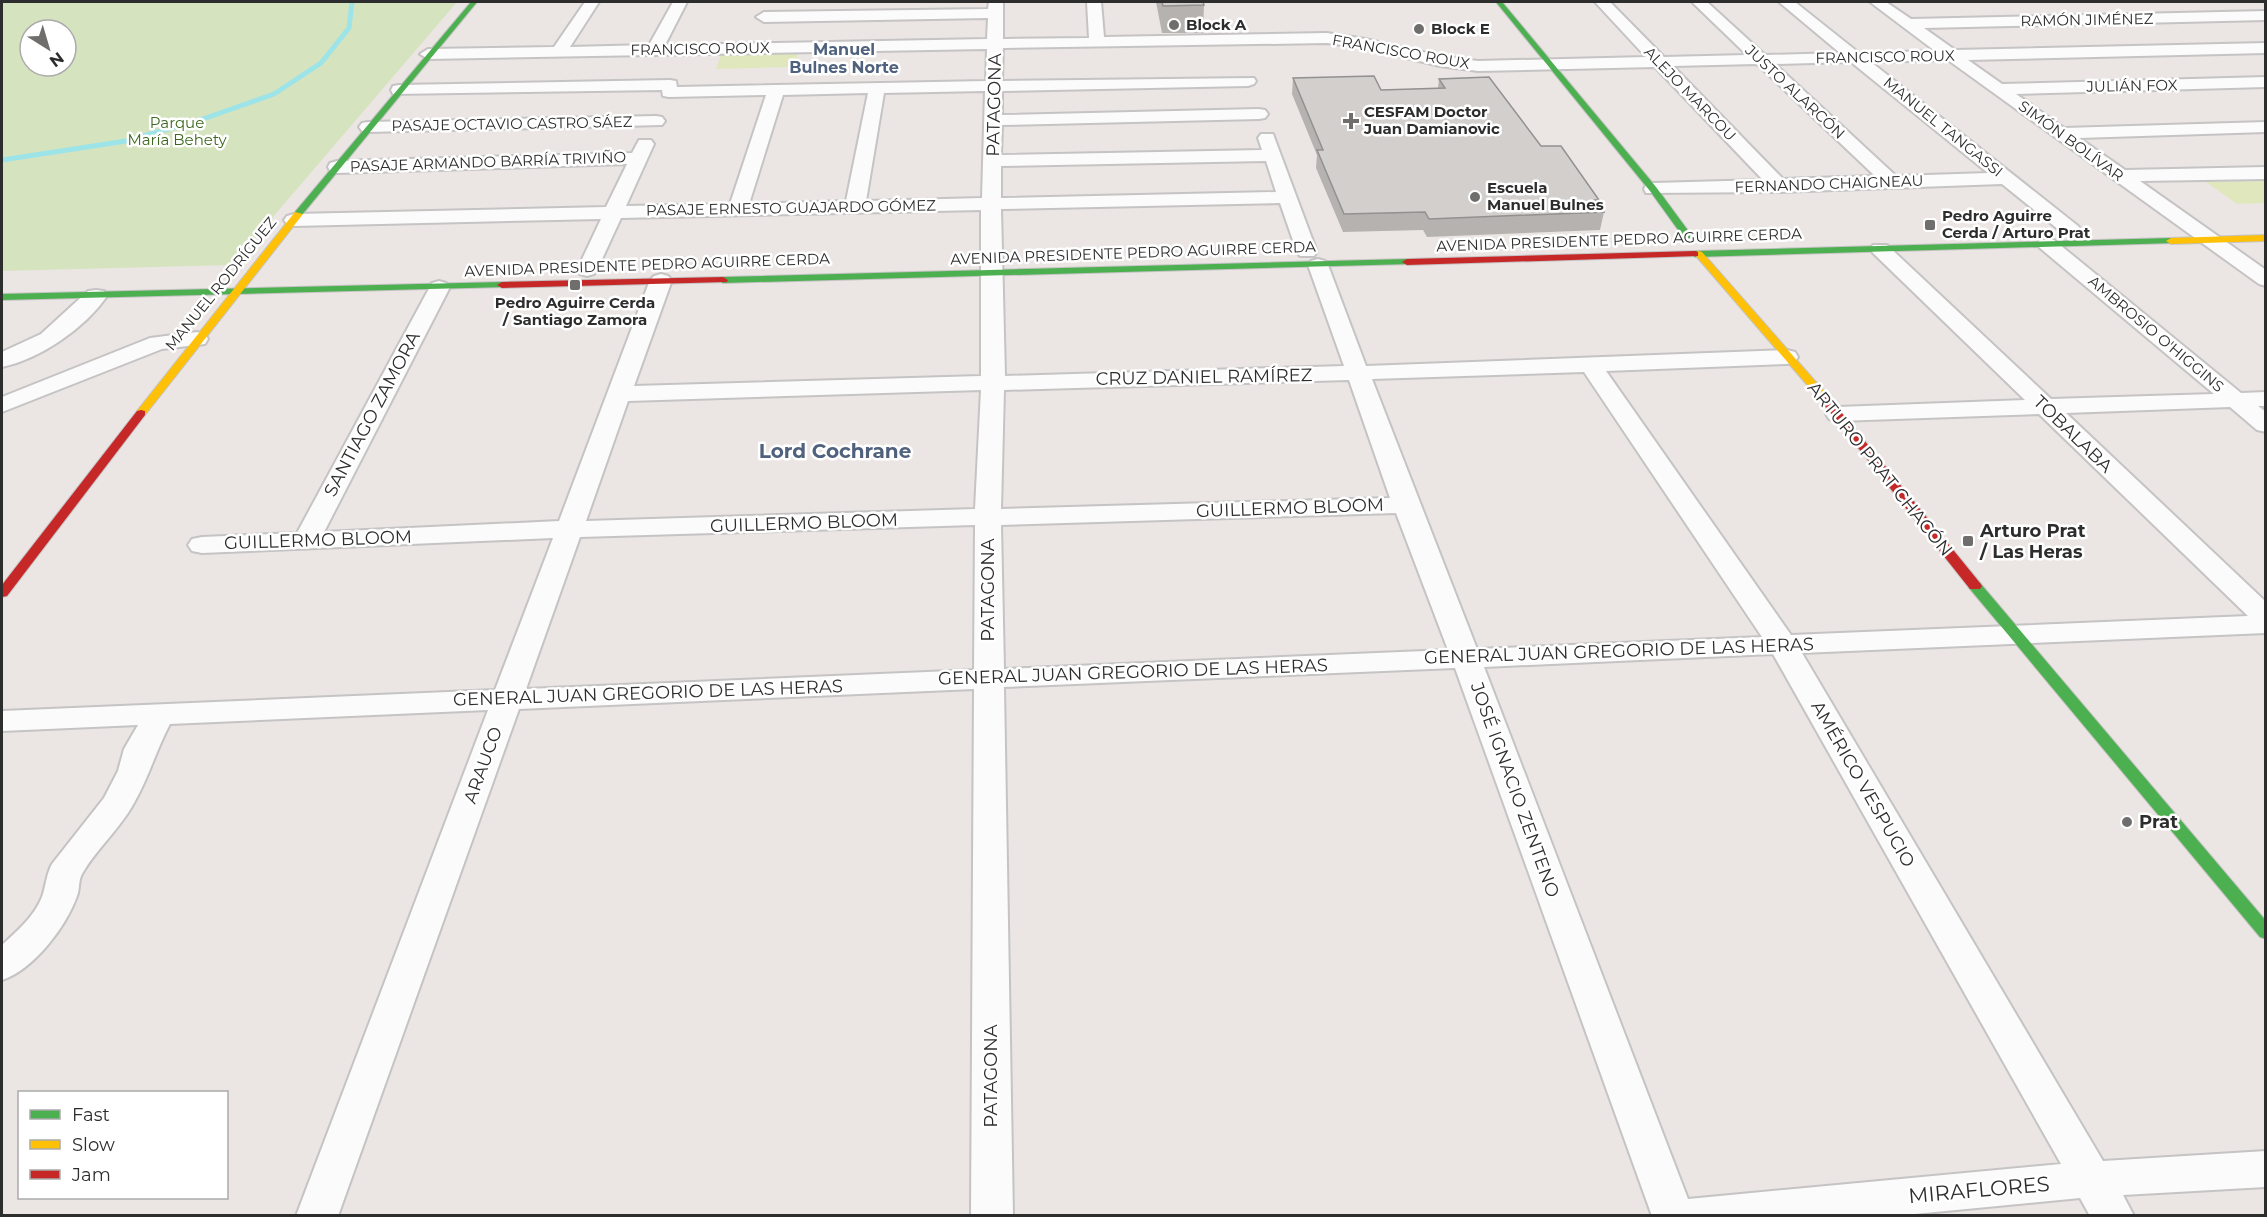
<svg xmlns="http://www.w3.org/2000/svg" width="2267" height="1217" viewBox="0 0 2267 1217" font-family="Montserrat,sans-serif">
	<rect width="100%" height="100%" fill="#ebe6e4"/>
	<path fill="#d6e3bf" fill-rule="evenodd" d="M2 2H457L232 265 2 271ZM30 30H66V66H30Z"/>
	<g fill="#e1e7bd">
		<path d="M798 53 795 67 716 69 721 55Z"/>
		<path d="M2265 181V203L2237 204 2206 182Z"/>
	</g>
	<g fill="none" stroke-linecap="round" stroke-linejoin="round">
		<path stroke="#9de4e8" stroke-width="5" d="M2 160 126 141 203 119 274 94 321 63 349 28 352 2"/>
		<defs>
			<g id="street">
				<path d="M585 2H599L570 47 649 45 673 2H687L665 45 987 39 988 18 764 22 756 17 764 12 988 9 989 2H1003V39L1089 38 1087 2H1101L1104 37 1327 33 1365 39 1440 56 1478 61 1646 57 1595 2H1610L1664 57 1747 55 1692 2H1707L1765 55 1840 53 1779 2H1795L1859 53 1935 51 1870 2H1886L1911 19 2266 11V20L1924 28 1955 50 2266 43V53L1968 60 2002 84 2266 77V87L2016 94 2064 128 2266 122V132L2079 138 2125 170 2266 167V179L2140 181 2266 270V286L2259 284 1948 60 1871 62 2078 226 2081 230 2078 234H2064L2002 184 1779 192 1646 193 1644 189 1646 185 1653 183 1763 180 1655 67 1478 71 1440 66 1365 48 1327 43 1003 48 1002 81 1254 78 1256 81 1254 84 1248 86 1002 91V115L1259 109 1265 110 1268 114 1265 118 1259 119 1002 125 1001 155 1262 150 1258 138 1261 134H1273L1317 252 1314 256H1300L1297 252 1280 203 1001 209 1005 376 1344 366 1308 265 1311 261 1318 259 1325 261 1328 265 1366 366 1787 350 1795 352 1798 357 1795 362 1787 364 1606 371 1791 635 2248 616 2039 414 1838 421 1829 419 1826 414 1829 409 1838 407 2025 400 1873 253 1870 249 1873 245H1887L2051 399 2214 394 2040 248 2037 244 2040 240H2054L2241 393 2266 392V406H2258L2266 412V432L2257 430 2230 407 2066 413 2266 602V633L1802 653 2103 1161 2266 1151V1187L2123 1195 2134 1216H2090L2080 1198 1894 1216H1652L1455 668 1004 687 1013 1216H971L974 689 519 709 338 1216H296L488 710 170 724C156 750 149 777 134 803 120 829 96 849 82 874 78 881 80 889 77 896 66 927 33 970 2 980V945C17 931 34 917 42 897 46 886 46 875 52 864L104 798 118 771 124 749 138 725 2 731V711L495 690 553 538 202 553 192 551 188 545 192 539 202 537 297 533 432 283 439 281 446 283 450 287 324 532 559 521 650 280 654 276 661 274 668 276 672 280 634 386 981 376V210L621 218 597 270 594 274 587 276 580 274 577 270 601 219 294 226 287 224 284 220 287 216 294 214 606 207 627 164 337 173 330 171 328 167 330 163 337 161 632 153 639 140H651L654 144 626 206 730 204 766 95 669 97 663 96 662 90 393 94 391 90 393 86 399 85 670 80 676 81 677 87 986 81 987 49 428 59 420 54 428 49 554 47ZM1851 62 1988 173 1896 176 1775 64ZM1757 64 1875 176 1783 179 1673 66ZM985 91 982 198 866 201 884 93ZM868 93 846 201 749 204 783 95ZM1266 161 1276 192 1001 198V166ZM1584 372 1762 637 1477 649 1372 379ZM1349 380 1390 498 1001 509 1004 390ZM981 390 975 509 586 521 628 401ZM1396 513 1448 650 1004 669 1001 525ZM975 525 974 670 526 689 580 537ZM1773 654 2061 1164 1688 1199 1484 667Z"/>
				<path d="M656 116 662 117 665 121 662 125 368 132 362 131 359 127 362 123 368 122Z"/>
				<path d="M96 290 104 291 107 296C85 328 40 359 2 367V352L41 334 88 291Z"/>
				<path d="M197 332 205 334 208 339 205 344 162 349 2 412V397L150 338Z"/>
			</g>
			<g id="fast">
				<path d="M471 2H477L301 216H295V212Z"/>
				<path d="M1496 2H1502L1656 187 1692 236 1690 238H1684L1650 191Z"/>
				<path d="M2171 238 2176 241 2174 243 1695 257 1690 254 1695 251Z"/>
				<path d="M1407 259 1412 262 1410 264 723 283 718 280 723 277Z"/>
				<path d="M502 282 507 285 506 287 2 300V294Z"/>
				<path d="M1975 582 1980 583 2266 921V939L2260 937 1970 589 1968 586Z"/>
			</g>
			<g id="slow">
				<path d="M295 212 303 214 145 415H137V411Z"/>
				<path d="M2266 235V241L2171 244 2166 241 2171 238Z"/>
				<path d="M1699 251 1702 252 1829 397V401H1821L1696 256V252Z"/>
			</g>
			<g id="jam">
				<path d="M1695 251 1698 252V256L1407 265 1402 262 1407 259Z"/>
				<path d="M723 277 728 280 727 282 502 288 497 285 502 282Z"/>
				<path d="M1825 396 1829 397 1980 583 1982 586 1980 589H1970L1821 401V397Z"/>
				<path d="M141 410 145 411V415L7 596 2 597V585L137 411Z"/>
			</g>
		</defs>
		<use href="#street" stroke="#c5c3c4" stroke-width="4"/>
		<use href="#fast" stroke="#c5c3c4" stroke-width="2"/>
		<use href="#slow" stroke="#c5c3c4" stroke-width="2"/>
		<use href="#jam" stroke="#c5c3c4" stroke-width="2"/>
		<use href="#street" fill="#fcfbfb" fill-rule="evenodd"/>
		<use href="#fast" fill="#4caf50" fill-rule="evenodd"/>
		<use href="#slow" fill="#ffc107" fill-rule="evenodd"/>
		<use href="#jam" fill="#c62828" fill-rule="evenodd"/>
	</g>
	<g fill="#b5b2b0">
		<path d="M1156 2H1203L1204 5 1203 33H1162Z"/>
		<path d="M1293 78 1381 90 1438 88 1439 79 1541 146 1599 200 1598 205 1604 212 1600 230 1427 237 1423 230 1343 232 1316 168 1317 155 1292 94Z"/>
	</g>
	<g fill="#d2cfcd" stroke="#939190" stroke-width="1.5">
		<path d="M1162 2H1203L1204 5 1163 6Z"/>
		<path d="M1374 76 1381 90 1445 88 1439 79 1489 77 1541 146H1561L1599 200H1595L1604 212 1429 219 1425 212 1344 214 1317 150H1323L1293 78Z"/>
	</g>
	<g fill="#706e6d" stroke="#fff" stroke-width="2">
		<circle cx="1174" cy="25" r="6"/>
		<circle cx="1419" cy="29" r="6"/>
		<path d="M1348 112h6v6h6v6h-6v6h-6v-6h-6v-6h6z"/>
		<circle cx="1475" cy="197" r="6"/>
		<rect x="1924" y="219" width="12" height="12" rx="3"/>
		<rect x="569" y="279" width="12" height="12" rx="3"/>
		<rect x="1962" y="535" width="12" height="12" rx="3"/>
		<circle cx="2127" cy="822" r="6"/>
	</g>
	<g text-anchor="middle" stroke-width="5" stroke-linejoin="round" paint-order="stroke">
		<g font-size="15" fill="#2d2d2d" stroke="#fff">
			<text transform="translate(2087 20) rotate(-1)" y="5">RAMÓN JIMÉNEZ</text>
			<text transform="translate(700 49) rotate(-1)" y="5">FRANCISCO ROUX</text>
			<text transform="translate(1401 52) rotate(10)" y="5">FRANCISCO ROUX</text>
			<text transform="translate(1885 57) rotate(-1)" y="5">FRANCISCO ROUX</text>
			<text transform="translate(2132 86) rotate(-1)" y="5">JULIÁN FOX</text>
			<text transform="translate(1795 92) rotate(43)" y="5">JUSTO ALARCÓN</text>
			<text transform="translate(1690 94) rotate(46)" y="5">ALEJO MARCOU</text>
			<text transform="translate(512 124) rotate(-1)" y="5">PASAJE OCTAVIO CASTRO SÁEZ</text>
			<text transform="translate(1943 127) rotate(39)" y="5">MANUEL TANGASSI</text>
			<text transform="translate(2071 141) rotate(36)" y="5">SIMÓN BOLÍVAR</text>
			<text transform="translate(488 162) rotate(-2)" y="5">PASAJE ARMANDO BARRÍA TRIVIÑO</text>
			<text transform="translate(1829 184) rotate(-2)" y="5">FERNANDO CHAIGNEAU</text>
			<text transform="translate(791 208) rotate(-1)" y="5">PASAJE ERNESTO GUAJARDO GÓMEZ</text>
			<text transform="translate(1619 240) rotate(-2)" y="5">AVENIDA PRESIDENTE PEDRO AGUIRRE CERDA</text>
			<text transform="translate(1133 253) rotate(-2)" y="5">AVENIDA PRESIDENTE PEDRO AGUIRRE CERDA</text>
			<text transform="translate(647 265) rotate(-2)" y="5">AVENIDA PRESIDENTE PEDRO AGUIRRE CERDA</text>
			<text transform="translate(221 284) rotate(-51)" y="5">MANUEL RODRÍGUEZ</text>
			<text transform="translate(2156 334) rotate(40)" y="5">AMBROSIO O'HIGGINS</text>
		</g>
		<g font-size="15" font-weight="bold" fill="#2d2d2d" stroke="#fff" text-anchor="start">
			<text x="1186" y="30">Block A</text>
			<text x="1431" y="34">Block E</text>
			<text x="1364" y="117">CESFAM Doctor<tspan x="1364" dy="17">Juan Damianovic</tspan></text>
			<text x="1487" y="193">Escuela<tspan x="1487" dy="17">Manuel Bulnes</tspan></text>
			<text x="1942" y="221">Pedro Aguirre<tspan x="1942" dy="17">Cerda / Arturo Prat</tspan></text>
			<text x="575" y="308" text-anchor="middle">Pedro Aguirre Cerda<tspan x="575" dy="17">/ Santiago Zamora</tspan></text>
		</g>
		<g font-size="15" fill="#3e681f" stroke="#fff">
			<text x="177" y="128">Parque<tspan x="177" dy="17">María Behety</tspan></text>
		</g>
		<g font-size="16" font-weight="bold" fill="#4f617c" stroke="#fff">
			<text x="844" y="55">Manuel<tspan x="844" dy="18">Bulnes Norte</tspan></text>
		</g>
		<g font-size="18" fill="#2d2d2d" stroke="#fff">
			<text transform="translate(994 105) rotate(-89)" y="6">PATAGONA</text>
			<text transform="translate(1204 377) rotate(-1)" y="6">CRUZ DANIEL RAMÍREZ</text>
			<text transform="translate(372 414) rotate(-62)" y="6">SANTIAGO ZAMORA</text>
			<text transform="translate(2073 434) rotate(44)" y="6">TOBALABA</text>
			<text transform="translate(1880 469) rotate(51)" y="6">ARTURO PRAT CHACÓN</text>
			<text transform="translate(1290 508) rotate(-2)" y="6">GUILLERMO BLOOM</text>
			<text transform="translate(804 523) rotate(-2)" y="6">GUILLERMO BLOOM</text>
			<text transform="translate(318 540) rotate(-2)" y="6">GUILLERMO BLOOM</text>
			<text transform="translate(988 590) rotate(-90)" y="6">PATAGONA</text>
			<text transform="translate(1619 651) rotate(-2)" y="6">GENERAL JUAN GREGORIO DE LAS HERAS</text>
			<text transform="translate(1133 672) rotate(-2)" y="6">GENERAL JUAN GREGORIO DE LAS HERAS</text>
			<text transform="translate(648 693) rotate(-2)" y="6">GENERAL JUAN GREGORIO DE LAS HERAS</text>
			<text transform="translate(483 765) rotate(-70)" y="6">ARAUCO</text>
			<text transform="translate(1863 784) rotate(60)" y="6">AMÉRICO VESPUCIO</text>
			<text transform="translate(1515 790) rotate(70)" y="6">JOSÉ IGNACIO ZENTENO</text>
			<text transform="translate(991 1076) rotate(-90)" y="6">PATAGONA</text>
		</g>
		<g font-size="18" font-weight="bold" fill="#2d2d2d" stroke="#fff" text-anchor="start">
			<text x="1980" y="537">Arturo Prat<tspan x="1980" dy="21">/ Las Heras</tspan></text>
			<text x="2139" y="828">Prat</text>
		</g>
		<g font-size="20" font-weight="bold" fill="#4f617c" stroke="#fff">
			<text x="835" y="458">Lord Cochrane</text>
		</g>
		<g font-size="21" fill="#2d2d2d" stroke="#fff">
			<text transform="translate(1979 1190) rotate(-5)" y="7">MIRAFLORES</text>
		</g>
	</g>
	<rect width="2267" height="1217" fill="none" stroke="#2d2d2d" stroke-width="6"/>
	<rect x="18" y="1091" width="210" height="108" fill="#ffffff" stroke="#ababab" stroke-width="1.5"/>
	<rect x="30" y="1110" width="30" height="9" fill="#4caf50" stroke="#ababab" stroke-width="1.5"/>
	<text x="72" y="1121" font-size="18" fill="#2d2d2d">Fast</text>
	<rect x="30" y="1140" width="30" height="9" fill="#ffc107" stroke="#ababab" stroke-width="1.5"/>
	<text x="72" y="1151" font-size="18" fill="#2d2d2d">Slow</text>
	<rect x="30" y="1170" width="30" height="9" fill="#c62828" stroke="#ababab" stroke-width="1.5"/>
	<text x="72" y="1181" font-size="18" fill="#2d2d2d">Jam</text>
	<g transform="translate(48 48) rotate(143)"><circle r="28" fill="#ffffff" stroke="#ababab" stroke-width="1.5"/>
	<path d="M0-4.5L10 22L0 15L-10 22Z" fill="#706e6d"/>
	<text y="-9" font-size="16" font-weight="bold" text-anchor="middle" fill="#2d2d2d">N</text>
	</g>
</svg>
